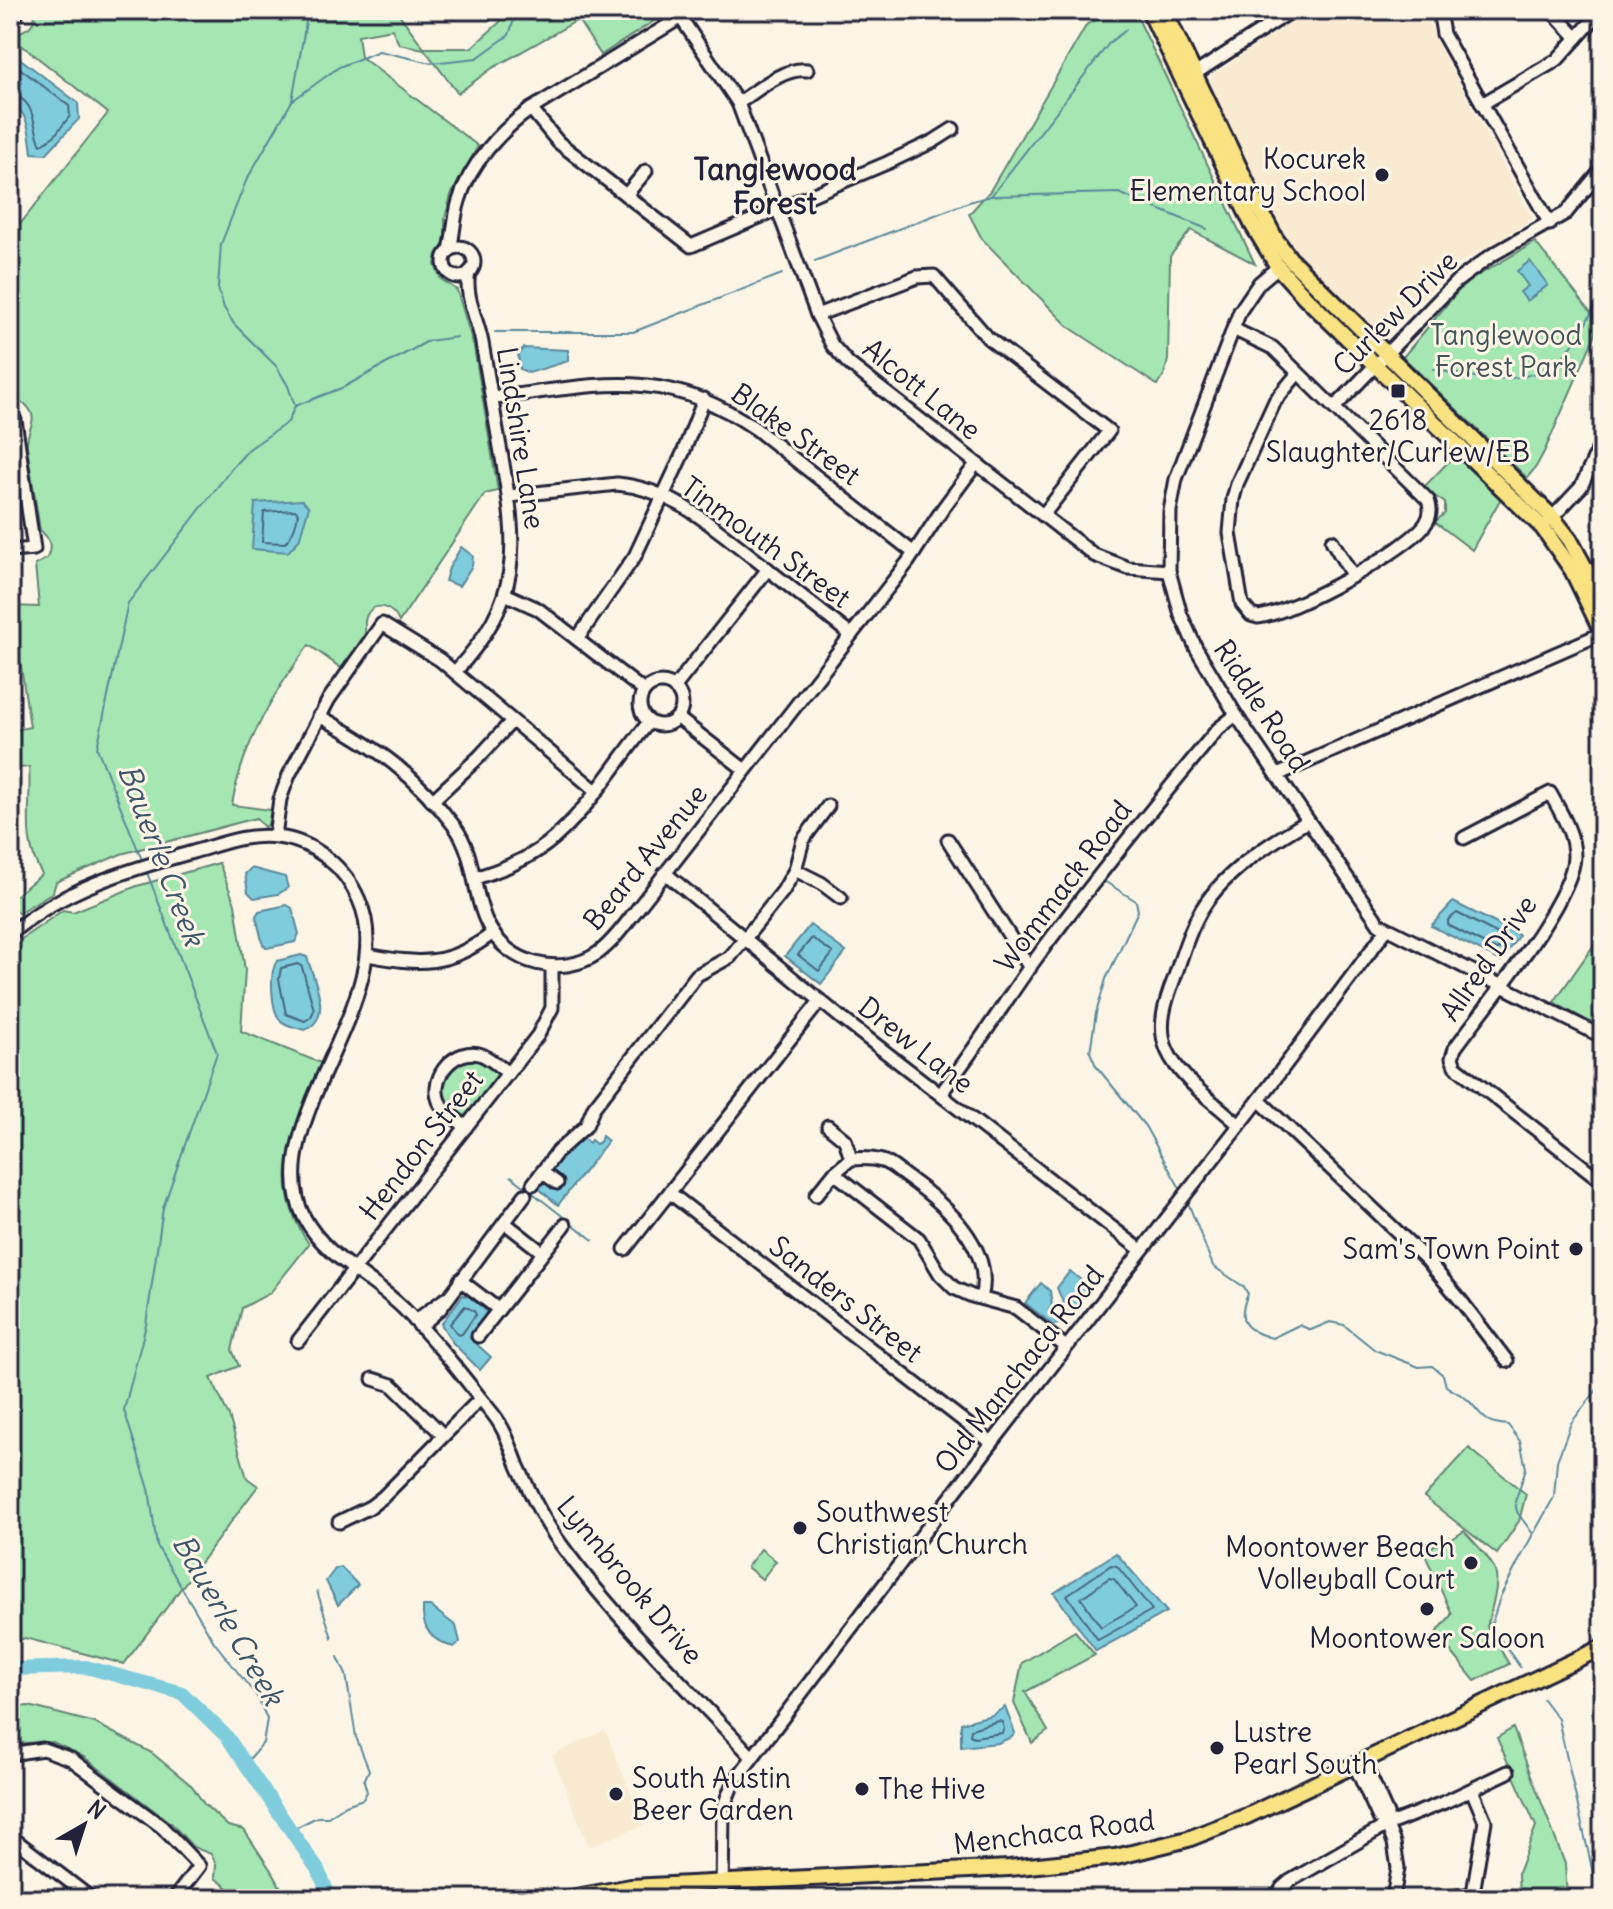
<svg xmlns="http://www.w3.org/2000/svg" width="1613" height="1909" viewBox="0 0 1613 1909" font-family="Delius,sans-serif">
	<rect width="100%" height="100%" fill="#fcf5e5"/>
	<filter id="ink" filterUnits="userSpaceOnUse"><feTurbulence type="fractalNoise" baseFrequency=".0125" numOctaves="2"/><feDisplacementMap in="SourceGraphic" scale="16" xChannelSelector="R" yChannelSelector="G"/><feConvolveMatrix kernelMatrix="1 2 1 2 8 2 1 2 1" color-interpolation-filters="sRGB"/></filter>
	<g filter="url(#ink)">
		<g fill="#f9ead2">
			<path d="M1310 10H1425L1435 39 1533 219 1455 266 1386 336H1379L1301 259 1281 228 1209 84 1211 76Z"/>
			<path d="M605 1730 644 1825 589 1847 552 1755Z"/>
		</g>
		<g fill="#a4e7b2" stroke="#638476" stroke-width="2">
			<path d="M35 10H396L424 48H471L500 22 506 10H671L601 55 578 20 491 69 458 93 424 49 399 44 392 29 358 35 361 57 478 146 451 195 445 218V243L437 254 435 265 441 279 457 290 474 347 498 491 485 494 399 622C394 607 373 599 366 617 363 624 367 630 364 636 359 647 348 658 341 668L309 645C275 690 241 748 232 805L271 810 268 825 264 827 256 818 121 854 56 882 53 892 18 913 10 905V900L42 874C21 841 32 805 29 767L10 769V731L30 727 12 606 39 607 35 565 47 558C53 545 49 538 40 530L27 447C25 429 42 420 25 404L10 401V286L13 285 10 225 21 223 108 113 10 36C24 30 36 29 35 10Z"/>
			<path d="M1120 10H1134L1255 264 1191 230 1170 256 1168 360 1164 375 1157 385 1069 327 982 239 969 214 990 191 1087 24Z"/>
			<path d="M1535 242 1600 324 1545 450 1536 467 1527 478 1403 357 1458 291 1472 279Z"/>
			<path d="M1455 455 1501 498 1472 550 1435 522 1445 513V503L1423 488Z"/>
			<path d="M219 863 235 904 245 970 241 1031 321 1063C296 1127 264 1179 309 1244L270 1293 242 1308 232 1350 239 1366 211 1378 229 1416 247 1478 258 1486 124 1664 25 1638 10 1643V947L63 910 73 912 137 886Z"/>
			<path d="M1603 932V1030L1554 1002Z"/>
			<path d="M469 1058C482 1061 494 1063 499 1076L469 1115 464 1117C430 1104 439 1069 469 1058Z"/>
			<path d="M1469 1448 1526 1494 1519 1521 1497 1554 1424 1497Z"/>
			<path d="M1464 1531C1504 1574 1501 1570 1487 1627L1509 1664 1475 1681 1436 1633 1452 1614 1425 1555 1434 1545H1443Z"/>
			<path d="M761 1549 776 1561 762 1579 747 1567Z"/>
			<path d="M1075 1631 1095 1655 1025 1692 1048 1731 1032 1743 1014 1703 1022 1663Z"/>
			<path d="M29 1706 95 1723 152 1753 192 1786 204 1804 228 1826 244 1830 274 1875 287 1899 239 1896 215 1878 216 1864 211 1854 193 1847 172 1824 84 1757 53 1742 20 1743 11 1707Z"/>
			<path d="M1513 1728 1565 1864 1567 1899H1519L1518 1873 1536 1826 1497 1738Z"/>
		</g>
		<g fill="#7fccdd" stroke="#5a889c" stroke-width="2">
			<path d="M18 57 78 103 79 119 46 154 32 153C29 130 29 115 10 100V59Z"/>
			<path d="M1530 261 1548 285 1527 301 1520 292 1528 286 1517 271Z"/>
			<path d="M523 348 568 350V361L529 373 520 369 518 356Z"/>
			<path d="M302 500 309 507 299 540 288 552 252 549 255 503Z"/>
			<path d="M461 547 473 556 472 566 459 586 445 581 449 568Z"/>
			<path d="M251 868 285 877 288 888 278 894 254 898 248 892 245 874Z"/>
			<path d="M1453 902 1519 935 1501 961 1431 926Z"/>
			<path d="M287 905 292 908 299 934 295 942 267 948 263 945 256 916 259 911Z"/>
			<path d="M810 925 846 952 821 984 785 956Z"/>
			<path d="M301 955 307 957C314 981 334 1017 305 1030 298 1028 285 1026 280 1020 271 1009 269 971 277 961Z"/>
			<path d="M602 1136 608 1141 558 1205 537 1187 542 1180 547 1181 559 1159 583 1138 589 1143 591 1140 596 1144 600 1142Z"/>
			<path d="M1070 1271 1088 1286 1085 1295 1064 1323 1053 1325 1025 1303 1041 1283 1050 1291 1052 1306 1049 1309 1059 1317 1065 1307 1057 1288Z"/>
			<path d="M463 1295 470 1297 486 1311 485 1316 470 1338 491 1357 480 1370 453 1343 441 1324Z"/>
			<path d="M1116 1553 1167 1612 1096 1651 1054 1593Z"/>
			<path d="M341 1567 358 1585 338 1605 326 1581 335 1569Z"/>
			<path d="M423 1606H430L456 1626 460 1642 454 1647C433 1642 421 1630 423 1606Z"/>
			<path d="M1005 1707 1015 1733 1012 1737 998 1743 961 1747V1723L992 1715Z"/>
		</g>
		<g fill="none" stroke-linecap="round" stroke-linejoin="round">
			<g stroke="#47667c" stroke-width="2">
				<path d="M10 66H17L69 106 70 116 54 136 41 145C32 127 37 99 10 94"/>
				<path d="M295 510 298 513C297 524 293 534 285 543L262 542 264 512Z"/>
				<path d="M1457 913 1504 937 1505 941 1500 948 1496 950 1448 925V920Z"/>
				<path d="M812 938 833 953 819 971 798 955Z"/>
				<path d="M298 964 302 967 314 1010 311 1017 305 1021 286 1014 279 979 281 968Z"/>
				<path d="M465 1306 474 1311 476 1314 462 1334 458 1335 450 1324Z"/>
				<path d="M1111 1565 1117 1566 1152 1610 1098 1640 1067 1595Z"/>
				<path d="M1109 1578 1114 1579 1136 1607 1101 1627 1081 1598Z"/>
				<path d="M998 1721 1002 1722 1004 1728 1002 1733 974 1737 970 1735 971 1729Z"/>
			</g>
			<g stroke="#5a889c" stroke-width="2">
				<path d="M292 101 339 67 379 51 431 63 477 58 509 35 517 10"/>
				<path d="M991 196 1119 193 1207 229"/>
				<path d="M815 261 969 202 991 196 1110 42 1126 30"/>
				<path d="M495 332H633L782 274"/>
				<path d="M1433 369C1482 380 1544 392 1576 340 1586 325 1594 307 1603 290"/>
				<path d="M295 406 344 387 428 341 457 337"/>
				<path d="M142 860 97 748 128 603 232 468 249 449 288 422 295 406 288 386 277 367 234 324 224 308 218 288 221 244 246 181 292 101 308 10"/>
				<path d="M146 870 217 1053 163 1208 146 1325 124 1410 149 1489 157 1546 214 1642 258 1698 267 1719 263 1743 245 1764"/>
				<path d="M1104 881 1136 901 1138 911 1106 979 1096 1013 1090 1052 1096 1066 1145 1126 1181 1190"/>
				<path d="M511 1176 593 1240"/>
				<path d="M1187 1200 1213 1266 1244 1287 1248 1294C1236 1321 1244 1330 1272 1338L1299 1325 1311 1330 1330 1322 1344 1325 1375 1350 1419 1367 1432 1366 1443 1375 1446 1386C1453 1391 1463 1395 1469 1401 1485 1417 1482 1423 1508 1425L1520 1441 1526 1468 1515 1502 1517 1512 1533 1534 1500 1597 1491 1626 1520 1667"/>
				<path d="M1534 1533 1554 1497 1557 1461 1571 1423 1603 1382"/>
				<path d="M317 1591 332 1638"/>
				<path d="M1543 1699 1558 1719 1599 1899"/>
				<path d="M291 1830 317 1817H328L346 1805 363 1799 367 1792 364 1781 369 1770 356 1737 346 1675 338 1657"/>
			</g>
			<path stroke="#7fccdd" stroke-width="14" d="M10 1669 86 1667 182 1693 227 1737 318 1870 331 1899"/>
			<defs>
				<g id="minor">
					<path d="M917 10 918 11"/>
					<path d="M1439 10 1443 34 1550 224"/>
					<path d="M1551 10 1577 38"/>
					<path d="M10 11 16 15 10 23"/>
					<path d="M681 18 738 103 817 315 832 345 848 363 1094 555 1128 568 1169 571"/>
					<path d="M1190 77 1293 10"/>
					<path d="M738 103C757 91 783 67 807 70"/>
					<path d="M1482 104 1557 60 1602 10"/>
					<path d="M531 109 558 142 691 246 887 163 934 141 953 129"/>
					<path d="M626 195 646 171"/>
					<circle cx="459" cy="262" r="15"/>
					<path d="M450 250C454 233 454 217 459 201 469 165 501 130 531 109L693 10"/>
					<path d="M1278 267 1259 283 1240 311 1176 479 1170 511 1169 571 1181 615 1196 648 1236 715 1379 924 1603 1037"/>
					<path d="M817 315 917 277 934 276 988 338 1109 431 1043 515"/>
					<path d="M1233 329 1273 348 1428 500C1431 508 1431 516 1426 523 1409 550 1290 614 1258 617L1251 615 1242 604 1230 533 1233 499 1237 484 1275 401 1298 373"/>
					<path d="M492 398C595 386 663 364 756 429L914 553"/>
					<path d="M1334 408 1457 281 1492 255 1566 213 1603 168"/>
					<path d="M10 421 15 420 34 549 10 551"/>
					<path d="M509 496 617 484C673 489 712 526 755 559 787 584 819 610 851 635"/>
					<path d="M1549 521 1581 487 1603 439"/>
					<path d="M1332 541 1352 575"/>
					<path d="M505 594 538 609 644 691"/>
					<path d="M577 639 635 556 683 453 704 399"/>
					<path d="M455 672C522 599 518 550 502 458 495 420 489 381 482 343 478 320 464 296 469 272"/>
					<circle cx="661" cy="704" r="21"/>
					<path d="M674 688 768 569"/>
					<path d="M319 716C376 747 415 774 455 827 476 856 472 894 488 925 508 965 562 978 598 953 613 942 624 926 635 912L908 562 944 507 976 464"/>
					<path d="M678 718 745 770"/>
					<path d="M1277 775 1603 633"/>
					<path d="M432 801 480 756 512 721"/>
					<path d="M275 836 280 799 289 775 329 699 382 624 440 660 595 790"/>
					<path d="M1464 838 1550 793C1561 813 1574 833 1574 856 1574 900 1483 1009 1455 1048L1452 1058 1455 1066 1603 1182"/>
					<path d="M948 840 1030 968"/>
					<path d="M795 870 821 883 841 898"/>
					<path d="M665 873 840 1017 1141 1250"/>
					<path d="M475 878C500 870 525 861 547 844 585 815 618 760 649 722"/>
					<path d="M10 934C62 889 128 870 193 852 221 844 248 833 277 837 314 841 345 867 359 900 402 996 257 1126 304 1217 326 1259 372 1277 404 1309 436 1341 465 1379 493 1414 505 1429 511 1448 518 1466 529 1490 540 1514 555 1536 611 1615 686 1686 752 1757"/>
					<path d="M368 955C420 965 449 967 493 933"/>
					<path d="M942 1096 945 1088C975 1049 1001 1008 1029 968 1089 886 1153 807 1218 729L1236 715"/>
					<path d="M1259 1100 1427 1260 1462 1302 1507 1361"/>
					<path d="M1239 1125C1216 1103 1180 1080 1167 1050 1157 1027 1165 1002 1174 979 1181 959 1187 936 1198 916 1219 875 1268 844 1308 821"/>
					<path d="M828 1126 845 1140 851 1159"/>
					<path d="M466 1127C457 1119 444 1112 439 1101 429 1076 456 1046 482 1055 491 1059 500 1067 508 1073"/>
					<path d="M542 1172 557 1183"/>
					<path d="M834 1173 919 1239 940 1274 954 1288 972 1296 1016 1308 1066 1347"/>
					<path d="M533 1184 557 1152 586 1126 594 1107 697 975 730 957 783 891 795 870 803 840 828 806"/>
					<path d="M670 1193 992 1443"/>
					<path d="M816 1195 834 1173 851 1159C861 1158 872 1158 882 1161 892 1164 899 1172 908 1178 945 1204 995 1249 981 1298"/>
					<path d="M505 1223 542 1252"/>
					<path d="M625 1249 820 1001"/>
					<path d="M460 1280 498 1309"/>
					<path d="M415 1321 445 1299"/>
					<path d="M420 1327 440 1309 525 1195"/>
					<path d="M478 1336 565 1225"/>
					<path d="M298 1341 538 1035 552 1008V966"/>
					<path d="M373 1379 392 1385 442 1434"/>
					<path d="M339 1522 370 1507 383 1497 480 1399"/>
					<path d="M10 1754 43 1749 71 1759 162 1827 199 1866 174 1899"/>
					<path d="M1364 1762 1387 1814V1825"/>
					<path d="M1355 1766 1379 1818 1387 1825 1394 1843 1398 1868 1393 1899"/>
					<path d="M10 1836 92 1899"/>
					<path d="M722 1899 723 1808 733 1783 992 1443 1259 1100 1387 929"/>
					<path d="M1276 1899 1282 1888 1290 1881 1387 1825 1445 1802 1508 1772"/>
					<path d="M1438 1899 1472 1894"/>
					<path d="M1472 1899 1485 1821 1472 1790"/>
				</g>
				<g id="major">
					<path d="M1149 10 1252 224 1278 267 1305 297 1543 528 1572 570 1603 634"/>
					<path d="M1164 10 1251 192 1275 238 1290 259 1553 518 1570 540 1603 601"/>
					<path d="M565 1899 631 1887 1009 1868 1116 1857 1188 1839 1247 1816 1603 1647"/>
				</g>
			</defs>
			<use href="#minor" stroke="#22223b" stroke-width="17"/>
			<use href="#major" stroke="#22223b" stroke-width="20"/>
			<use href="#minor" stroke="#fcf5e5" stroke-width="11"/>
			<use href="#major" stroke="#f8e281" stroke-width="14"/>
		</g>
	</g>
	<g fill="#22223b" stroke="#fcf5e5" stroke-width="3">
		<circle cx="1382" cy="175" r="8"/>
		<rect x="1390" y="383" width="16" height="16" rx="4"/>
		<circle cx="1576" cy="1249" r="8"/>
		<circle cx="800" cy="1528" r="8"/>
		<circle cx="1471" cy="1563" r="8"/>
		<circle cx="1427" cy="1609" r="8"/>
		<circle cx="1217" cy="1748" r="8"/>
		<circle cx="862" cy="1789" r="8"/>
		<circle cx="616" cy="1794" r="8"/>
	</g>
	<g text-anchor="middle" stroke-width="6" stroke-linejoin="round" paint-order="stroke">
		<g font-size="28" fill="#22223b" stroke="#fcf5e5" text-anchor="start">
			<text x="1366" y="169" text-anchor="end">Kocurek<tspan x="1366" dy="32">Elementary School</tspan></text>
			<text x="1398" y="430" text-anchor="middle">2618<tspan x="1398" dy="32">Slaughter/Curlew/EB</tspan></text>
			<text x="1560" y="1259" text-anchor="end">Sam's Town Point</text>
			<text x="816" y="1522">Southwest<tspan x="816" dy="32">Christian Church</tspan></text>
			<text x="1455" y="1557" text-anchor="end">Moontower Beach<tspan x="1455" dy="32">Volleyball Court</tspan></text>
			<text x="1427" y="1648" text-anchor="middle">Moontower Saloon</text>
			<text x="1233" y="1742">Lustre<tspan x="1233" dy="32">Pearl South</tspan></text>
			<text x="632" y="1788">South Austin<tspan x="632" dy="32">Beer Garden</tspan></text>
			<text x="878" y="1799">The Hive</text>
		</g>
		<g font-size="28" fill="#22223b" stroke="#fcf5e5">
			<text transform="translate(1395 313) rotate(-45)" y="10">Curlew Drive</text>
			<text transform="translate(922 389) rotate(39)" y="10">Alcott Lane</text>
			<text transform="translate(796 434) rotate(36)" y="10">Blake Street</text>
			<text transform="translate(521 438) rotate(81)" y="10">Lindshire Lane</text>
			<text transform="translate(766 542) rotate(36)" y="10">Tinmouth Street</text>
			<text transform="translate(1262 706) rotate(57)" y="10">Riddle Road</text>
			<text transform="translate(645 857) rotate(-51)" y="10">Beard Avenue</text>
			<text transform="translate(1063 886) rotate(-53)" y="10">Wommack Road</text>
			<text transform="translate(1488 958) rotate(-55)" y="10">Allred Drive</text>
			<text transform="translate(916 1045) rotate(38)" y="10">Drew Lane</text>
			<text transform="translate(421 1145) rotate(-52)" y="10">Hendon Street</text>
			<text transform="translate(846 1299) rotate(38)" y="10">Sanders Street</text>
			<text transform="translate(1019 1369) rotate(-52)" y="10">Old Manchaca Road</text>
			<text transform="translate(630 1580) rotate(50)" y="10">Lynnbrook Drive</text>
			<text transform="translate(1054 1832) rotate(-7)" y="10">Menchaca Road</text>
		</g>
		<g font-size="28" fill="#425359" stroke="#fcf5e5">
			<text x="1506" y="345">Tanglewood<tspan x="1506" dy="32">Forest Park</tspan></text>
		</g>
		<g font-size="30" font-weight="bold" fill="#22223b" stroke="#fcf5e5">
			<text x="775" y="180">Tanglewood<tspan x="775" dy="34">Forest</tspan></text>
		</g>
		<g font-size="30" font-style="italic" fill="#3e556c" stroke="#fcf5e5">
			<text transform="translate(161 855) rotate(69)" y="10">Bauerle Creek</text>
			<text transform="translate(228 1620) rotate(60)" y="10">Bauerle Creek</text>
		</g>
	</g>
	<rect width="1613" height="1909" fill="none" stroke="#fcf5e5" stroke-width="40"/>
	<rect x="20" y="20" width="1573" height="1869" fill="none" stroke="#22223b" stroke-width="3" filter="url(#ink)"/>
	<g transform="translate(84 1825) rotate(39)" stroke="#fcf5e5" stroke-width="6" paint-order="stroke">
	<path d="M0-6L14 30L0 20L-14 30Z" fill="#22223b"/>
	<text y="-12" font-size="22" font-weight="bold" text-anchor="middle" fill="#22223b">N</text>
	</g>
</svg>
